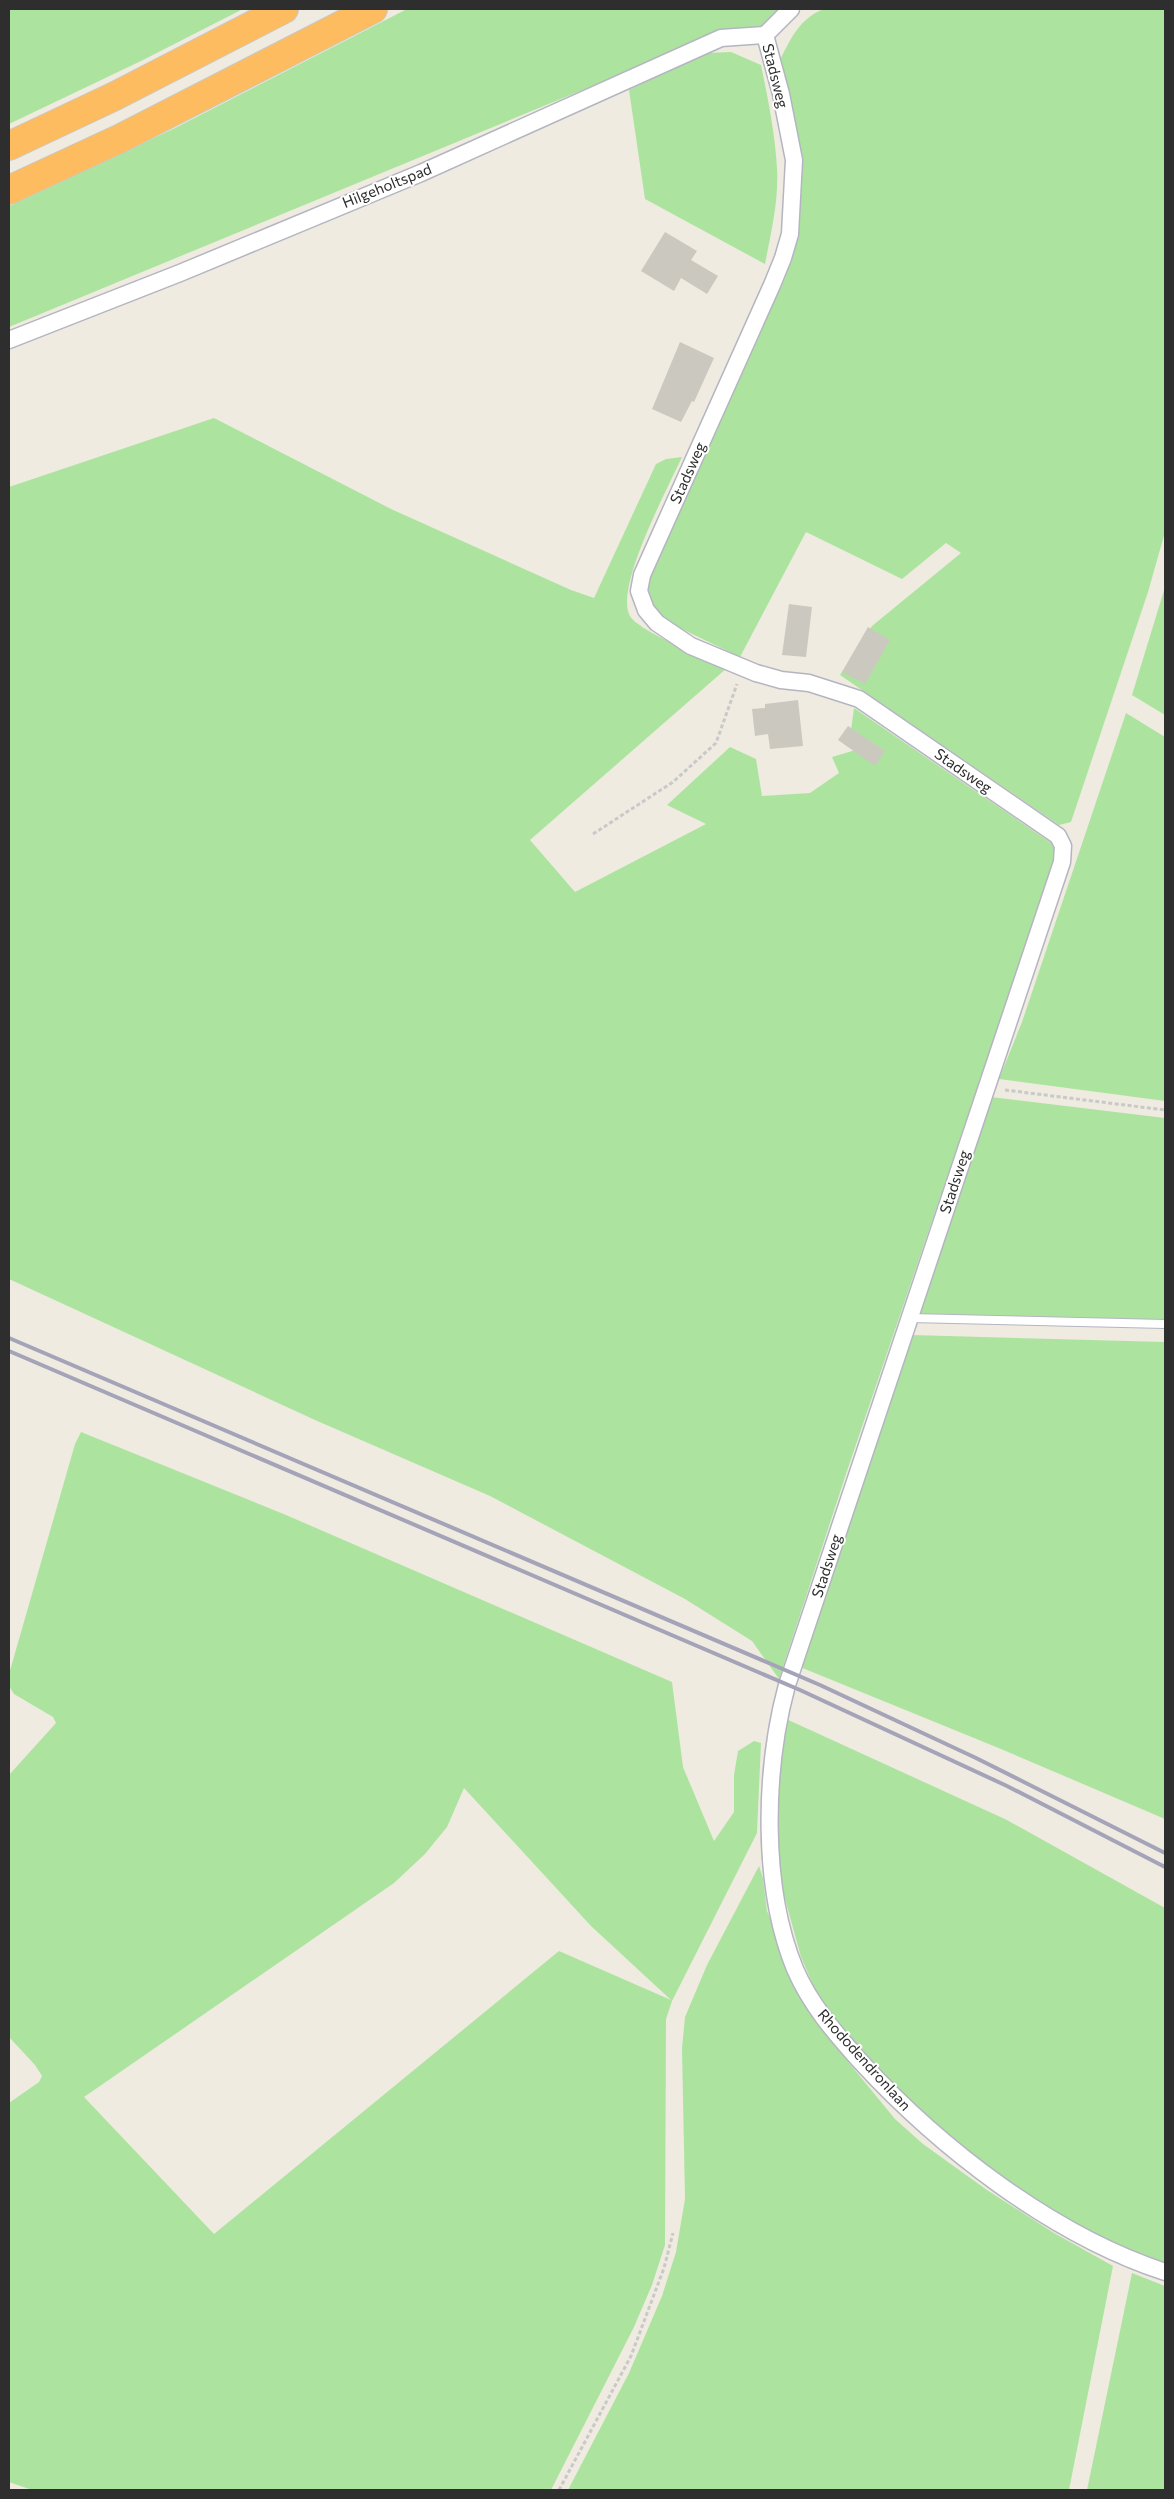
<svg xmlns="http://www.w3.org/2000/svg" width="1174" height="2499" viewBox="0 0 1174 2499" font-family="Commissioner,sans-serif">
	<rect width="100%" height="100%" fill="#efebe1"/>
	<g fill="#ace49f" fill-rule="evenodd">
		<path d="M9 9H243L141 61 9 124Z"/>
		<path d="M407 9H780L768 25 677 51 9 327V206L175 128Z"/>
		<path d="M824 9H1165V532L1148 592 1071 822 1059 825 840 675 872 626 961 553 946 543 902 579 806 532 740 657 661 619 646 599 647 584 706 447 785 278 796 245 800 171 792 108 780 60C791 38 800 18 824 9Z"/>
		<path d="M731 52 761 65C768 99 775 133 777 168 779 200 771 233 765 264L645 199 629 90 706 53Z"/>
		<path d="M214 418 391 509 571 590 594 598 656 464 666 459 682 457C668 488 614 588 630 616 638 631 708 659 727 668L530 840 575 892 706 824 667 805 730 747 756 759 762 796 810 793 839 773 832 757 872 745 851 730 854 708 1057 847 1051 871 847 1471 779 1679 752 1641 685 1599 490 1496 315 1420 9 1279V487Z"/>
		<path d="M1165 587V715L1132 695Z"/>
		<path d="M1126 713 1165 737V1101L999 1079 1022 1022Z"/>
		<path d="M991 1097 1165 1118V1320L919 1316Z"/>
		<path d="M912 1335 1165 1342V1819L1001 1749 800 1667Z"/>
		<path d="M81 1432 286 1515 672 1682 683 1767 714 1841 734 1812V1775L738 1751 754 1741 761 1743 757 1833 672 2001 666 2019 665 2245 652 2285 634 2327 551 2490H32L9 2482V2103L39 2082 42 2076 35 2065 9 2037V1775L56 1723 53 1717 14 1694 9 1686V1674L75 1444ZM464 1788 591 1926 671 2000 559 1951 214 2234 84 2097 394 1883 425 1854 447 1827Z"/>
		<path d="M784 1718 1007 1820 1165 1908V2267L1109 2245 1016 2190 958 2151 838 2029 816 1992 801 1957 779 1877 775 1765Z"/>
		<path d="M759 1866 763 1878 767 1911 818 2025 895 2119 923 2144 987 2190 1054 2233 1113 2266 1069 2490H568L629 2373 662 2296 676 2252 685 2199 682 2048 685 2017 707 1965Z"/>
		<path d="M1132 2273 1165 2286V2490H1087Z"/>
	</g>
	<g fill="#cbc9bf">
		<path d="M665 232 697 251 691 260 718 276 707 294 681 278 674 291 641 271Z"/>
		<path d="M680 342 714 358 694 402 692 401 681 422 652 409Z"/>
		<path d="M789 604 812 607 806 657 782 655Z"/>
		<path d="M868 627 890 640 865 684 842 672Z"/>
		<path d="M798 700 803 746 770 749 768 734 755 736 752 709 765 708V704Z"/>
		<path d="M848 726 885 751 875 766 838 740Z"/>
	</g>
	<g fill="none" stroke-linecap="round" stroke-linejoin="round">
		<defs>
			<path id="lane" d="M910 1318 1165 1324"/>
			<g id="street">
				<path d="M765 35 781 94 794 160 790 234 783 258 772 285 642 575 639 591 646 610 657 623 691 646 756 673 781 680 809 683 859 699 1058 836 1063 846 1062 862 787 1685C764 1770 761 1886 795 1969 810 2004 835 2033 860 2061 940 2148 1052 2235 1165 2272"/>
				<path d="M765 35 791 9"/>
				<path d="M9 340 180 273 421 173 721 38 765 35"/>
			</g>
			<g id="highway">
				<path d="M9 146 115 96 284 9"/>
				<path d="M9 190 121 138 373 9"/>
			</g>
		</defs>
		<use href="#lane" stroke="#b4b5c1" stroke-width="10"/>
		<use href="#street" stroke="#b4b5c1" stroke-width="19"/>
		<use href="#highway" stroke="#c9c9c9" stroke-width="30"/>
		<g stroke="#c9c9c9" stroke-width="3" stroke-dasharray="4 2.5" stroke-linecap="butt">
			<path d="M593 834 673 782 716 743 737 684"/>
			<path d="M1005 1090 1165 1110"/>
			<path d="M559 2490 631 2356 664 2268 673 2233"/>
		</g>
		<use href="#lane" stroke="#fff" stroke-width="8"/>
		<use href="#street" stroke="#fff" stroke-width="16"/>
		<use href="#highway" stroke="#fcbc5f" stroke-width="28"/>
		<g stroke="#a4a3b8" stroke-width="4">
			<path d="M9 1338 820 1685 976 1758 1165 1853"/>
			<path d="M9 1351 800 1690 1007 1786 1165 1867"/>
		</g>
	</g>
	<g text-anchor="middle" stroke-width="4" stroke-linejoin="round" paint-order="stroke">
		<g font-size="15" fill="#2e2e2e" stroke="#fff">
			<text transform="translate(775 76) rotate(76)" y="5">Stadsweg</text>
			<text transform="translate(387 186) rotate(-22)" y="5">Hilgeholtspad</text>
			<text transform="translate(688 473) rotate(-66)" y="5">Stadsweg</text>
			<text transform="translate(963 771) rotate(35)" y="5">Stadsweg</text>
			<text transform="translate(955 1182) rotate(-72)" y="5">Stadsweg</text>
			<text transform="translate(827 1566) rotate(-72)" y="5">Stadsweg</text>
			<text transform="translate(864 2060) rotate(48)" y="5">Rhododendronlaan</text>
		</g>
	</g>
	<rect width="1174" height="2499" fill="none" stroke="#2e2e2e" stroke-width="20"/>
</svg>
